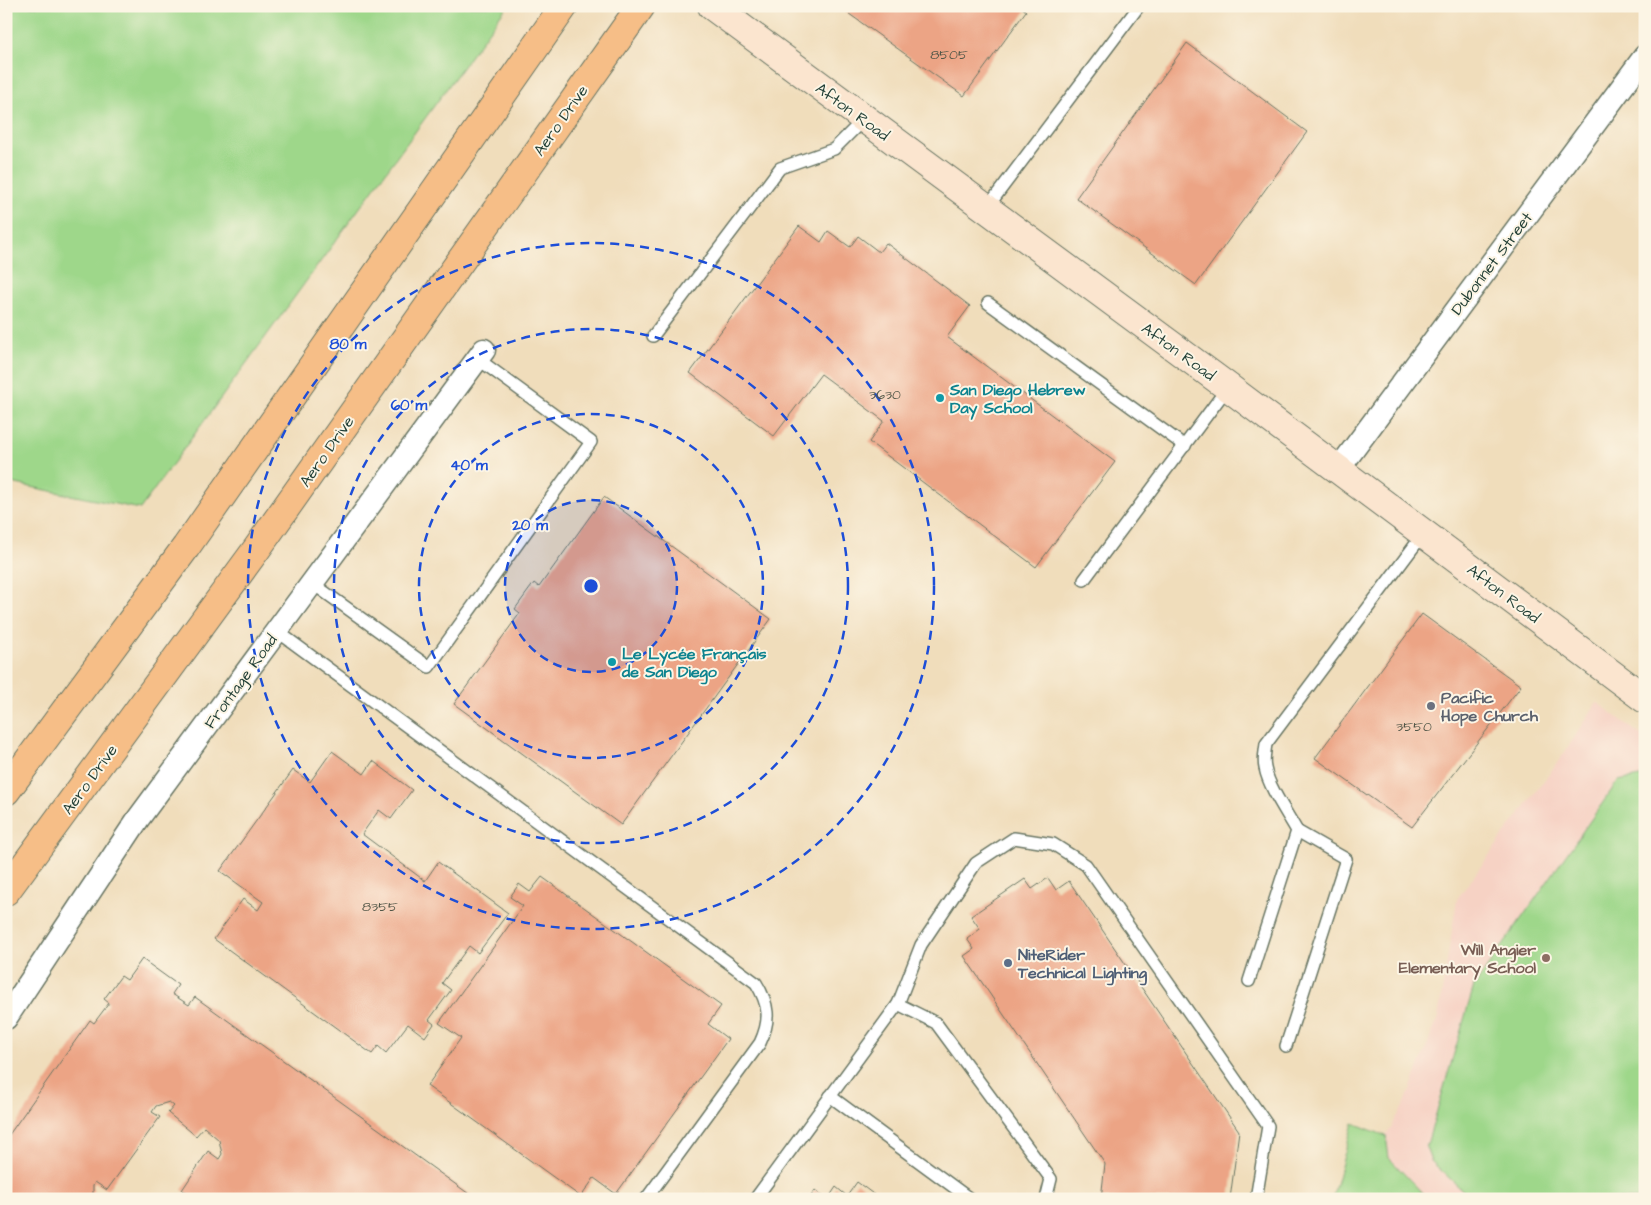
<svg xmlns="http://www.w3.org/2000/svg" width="1651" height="1205" viewBox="0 0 1651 1205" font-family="'Architects Daughter',sans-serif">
	<rect width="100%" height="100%" fill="#fcf5e5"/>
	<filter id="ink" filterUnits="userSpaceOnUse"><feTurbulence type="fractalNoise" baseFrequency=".02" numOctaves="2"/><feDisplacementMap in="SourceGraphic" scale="10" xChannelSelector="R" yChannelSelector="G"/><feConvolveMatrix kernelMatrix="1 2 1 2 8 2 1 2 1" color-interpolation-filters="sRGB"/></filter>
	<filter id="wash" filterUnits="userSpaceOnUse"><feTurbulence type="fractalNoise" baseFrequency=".0096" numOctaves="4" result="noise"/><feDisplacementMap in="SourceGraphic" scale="20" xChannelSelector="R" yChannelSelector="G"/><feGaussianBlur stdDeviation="1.12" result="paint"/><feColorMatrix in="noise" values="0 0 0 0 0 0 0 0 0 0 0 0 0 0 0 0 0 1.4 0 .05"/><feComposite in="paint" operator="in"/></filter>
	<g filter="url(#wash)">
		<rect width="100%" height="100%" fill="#f0ddbb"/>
		<path fill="#f6d2c4" d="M1597 702 1645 738V1199H1428L1389 1158 1386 1136 1405 1103 1438 1017 1457 899 1565 752Z"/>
		<g fill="#9ed78a" stroke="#5e8a5f">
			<path d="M6 6H507L140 509 6 482Z"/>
			<path d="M1645 776V1199H1472L1431 1161 1426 1148 1474 986 1618 781Z"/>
			<path d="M1353 1123 1386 1136 1389 1158 1428 1199H1332Z"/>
		</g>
		<g id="blocks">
			<g fill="#eca485">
				<path d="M838 6H1020L1026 11 964 96Z"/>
				<path d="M1187 43 1307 132 1196 285 1076 198Z"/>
				<path d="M799 226 821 242 828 231 850 247 858 236 879 252 886 243 970 306 947 337 1115 462 1036 567 869 442 884 421 821 374 774 436 690 373Z"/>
				<path d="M604 497 771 619 621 825 454 704 520 613 515 609 534 583 539 587Z"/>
				<path d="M1422 614 1521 686 1412 827 1315 758Z"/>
				<path d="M332 751 364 774 373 761 412 790 391 819 379 810 362 834 425 881 438 862 508 913 478 953 469 946 442 983 451 990 429 1020 434 1024 425 1037 408 1024 386 1053 378 1046 372 1054 214 939 243 899 258 910 263 902 220 871 293 770 310 782Z"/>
				<path d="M542 877 721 1006 708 1024 728 1039 616 1194 594 1178 581 1197 427 1086 461 1038 439 1023 523 906 510 897 519 884 530 892Z"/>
				<path d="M1048 878 1056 890 1069 881 1239 1131 1230 1199H1101L1105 1164 964 956 974 949 967 939 980 929 971 916 1025 879 1032 889Z"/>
				<path d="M142 959 178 985 172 994 189 1005 195 997 476 1199H184L188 1193 182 1190 208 1151 219 1159 222 1154 219 1140 204 1127 196 1136 168 1113 174 1106 169 1102 156 1106 152 1112 160 1117 107 1190 95 1182 93 1186V1199H6V1139L90 1020 94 1023 109 1003 104 999 121 976 127 980Z"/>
				<path d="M857 1182 880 1199H828L836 1187 847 1196Z"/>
				<path d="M815 1190 826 1199H809Z"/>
			</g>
		</g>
	</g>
	<g filter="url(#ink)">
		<use href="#blocks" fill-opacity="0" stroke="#687563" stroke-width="1"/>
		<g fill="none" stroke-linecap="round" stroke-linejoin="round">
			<defs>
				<g id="lane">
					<path d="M986 209 1139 6"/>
					<path d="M988 303 1185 446"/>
					<path d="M653 336 780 168 834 149 864 119"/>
					<path d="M1084 580 1228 387"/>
					<path d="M312 583 429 667 591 442 478 359"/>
					<path d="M277 631 756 983C769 1004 771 1020 760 1043L646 1199"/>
					<path d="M1249 981 1297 831C1287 813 1269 788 1265 768 1263 760 1265 752 1266 744L1424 533"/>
					<path d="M898 1004 936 1023 1051 1179 1046 1199"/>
					<path d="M1286 1046 1346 859 1297 831"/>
					<path d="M830 1096 970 1199"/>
					<path d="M755 1199 898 1004 921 945 976 863 1014 838 1053 844 1086 865 1268 1126 1256 1199"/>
				</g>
				<g id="street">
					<path d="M1338 470 1645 56"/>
					<path d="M6 1018 138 819 484 350"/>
				</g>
				<path id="secondary" d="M712 6 1228 387 1645 699"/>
				<g id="primary">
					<path d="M6 791 186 547 564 6"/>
					<path d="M6 891 256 550 641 6"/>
				</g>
			</defs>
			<use href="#lane" stroke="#687563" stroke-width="14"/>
			<use href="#street" stroke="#687563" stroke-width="25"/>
			<use href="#secondary" stroke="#687563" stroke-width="30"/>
			<use href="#primary" stroke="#687563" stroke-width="30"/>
			<use href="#lane" stroke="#fff" stroke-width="11"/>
			<use href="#street" stroke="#fff" stroke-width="22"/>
			<use href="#secondary" stroke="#fbe5cf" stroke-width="28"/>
			<use href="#primary" stroke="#f6be87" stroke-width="28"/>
		</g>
	</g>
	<circle cx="591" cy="586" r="86" fill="#1d4ed8" fill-opacity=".12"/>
	<g fill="none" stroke="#1d4ed8" stroke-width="2.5" stroke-dasharray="9 6">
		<circle cx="591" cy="586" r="86"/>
		<circle cx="591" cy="586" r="172"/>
		<circle cx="591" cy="586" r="257"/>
		<circle cx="591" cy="586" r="343"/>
	</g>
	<g fill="#0f9aa8" stroke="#fcf5e5" stroke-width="2">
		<circle cx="940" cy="398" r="5"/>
		<circle cx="612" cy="662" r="5"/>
	</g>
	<circle fill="#6b7280" stroke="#fcf5e5" stroke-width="2" cx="1431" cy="706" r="5"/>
	<circle fill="#8d6e63" stroke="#fcf5e5" stroke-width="2" cx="1546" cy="958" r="5"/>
	<circle fill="#5c6f8a" stroke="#fcf5e5" stroke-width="2" cx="1008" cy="963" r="5"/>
	<g text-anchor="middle" stroke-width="4" stroke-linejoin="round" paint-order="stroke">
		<g font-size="14" fill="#525748">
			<text x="949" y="59">8505</text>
			<text x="885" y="399">3630</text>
			<text x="1414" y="731">3550</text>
			<text x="380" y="911">8355</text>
		</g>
		<g font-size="16" fill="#1f3d34" stroke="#fcf5e5">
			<text transform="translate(853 111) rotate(36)" y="6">Afton Road</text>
			<text transform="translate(560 120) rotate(-55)" y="6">Aero Drive</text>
			<text transform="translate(1491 263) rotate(-53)" y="6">Dubonnet Street</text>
			<text transform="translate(1179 351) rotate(36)" y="6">Afton Road</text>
			<text transform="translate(326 451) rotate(-55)" y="6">Aero Drive</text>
			<text transform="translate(1504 593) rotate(37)" y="6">Afton Road</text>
			<text transform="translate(240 681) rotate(-54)" y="6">Frontage Road</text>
			<text transform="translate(89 779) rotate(-54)" y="6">Aero Drive</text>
		</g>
		<g font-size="16" font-weight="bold" fill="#0d838f" stroke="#fcf5e5" text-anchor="start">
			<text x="950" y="395">San Diego Hebrew<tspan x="950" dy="18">Day School</tspan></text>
			<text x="622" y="659">Le Lycée Français<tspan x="622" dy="18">de San Diego</tspan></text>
		</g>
		<g font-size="16" font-weight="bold" fill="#5b616d" stroke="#fcf5e5" text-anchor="start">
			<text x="1441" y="703">Pacific<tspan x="1441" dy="18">Hope Church</tspan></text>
		</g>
		<g font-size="16" font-weight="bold" fill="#785e54" stroke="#fcf5e5" text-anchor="end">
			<text x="1536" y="955">Will Angier<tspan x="1536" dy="18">Elementary School</tspan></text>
		</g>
		<g font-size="16" font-weight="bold" fill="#4e5e75" stroke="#fcf5e5" text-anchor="start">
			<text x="1018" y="960">NiteRider<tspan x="1018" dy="18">Technical Lighting</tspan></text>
		</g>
	</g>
	<circle cx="591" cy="586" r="8" fill="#1d4ed8" stroke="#fcf5e5" stroke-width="2.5"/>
	<g font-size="15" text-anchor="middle" font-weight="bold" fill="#1d4ed8" stroke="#fcf5e5" stroke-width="4" stroke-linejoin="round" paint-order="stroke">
		<text x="348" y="349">80 m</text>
		<text x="409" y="410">60 m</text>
		<text x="469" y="470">40 m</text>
		<text x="530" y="530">20 m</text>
	</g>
	<rect width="1651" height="1205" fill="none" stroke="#fcf5e5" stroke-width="25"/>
</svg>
